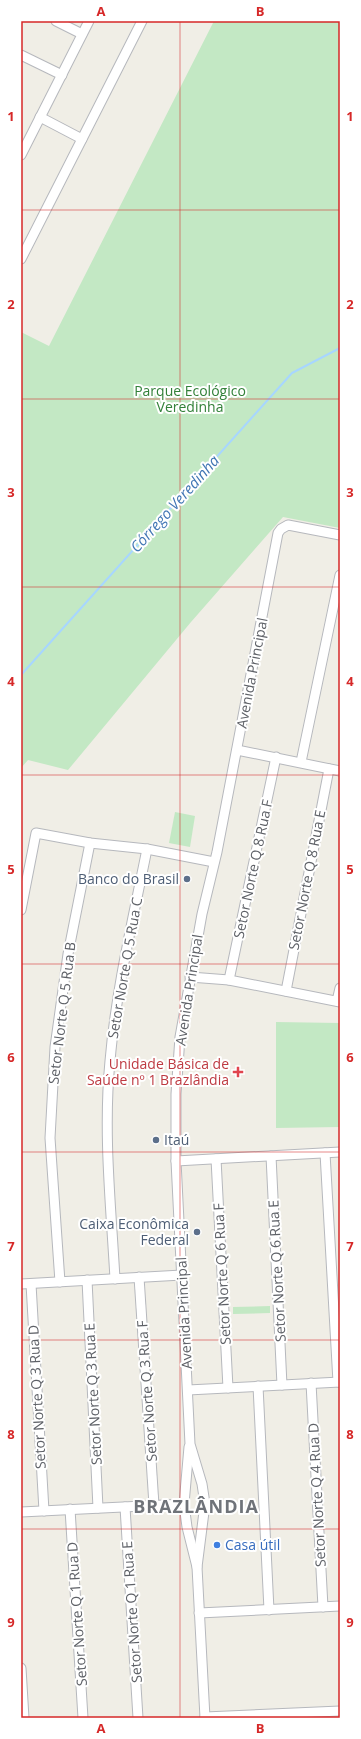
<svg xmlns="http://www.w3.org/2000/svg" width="361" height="1739" viewBox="0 0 361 1739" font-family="'Open Sans',sans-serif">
	<rect width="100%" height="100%" fill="#f0eee6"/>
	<g fill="#c3e8c4">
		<path d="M214 21H340V528L283 517 191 622 68 770 28 760 21 768V332L49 346Z"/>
		<path d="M175 812 195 816 190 847 169 843Z"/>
		<path d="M276 1022 340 1023V1127L276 1128Z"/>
		<path d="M270 1306V1313L233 1314V1307Z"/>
	</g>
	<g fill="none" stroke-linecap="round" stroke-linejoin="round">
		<path stroke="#a7d6ff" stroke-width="2" d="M21 675 292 373 340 348"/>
		<defs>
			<g id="minor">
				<path d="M56 21 82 34"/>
				<path d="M21 55 62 75"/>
				<path d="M40 117 82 139"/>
				<path d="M21 155 89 21"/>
				<path d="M21 259 142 21"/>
				<path d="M237 750 340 771"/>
				<path d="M301 762 340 575"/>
				<path d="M21 910 36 833 90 843 147 849 214 862"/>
				<path d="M190 977 229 980 340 1002"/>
				<path d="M229 980 276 757"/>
				<path d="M286 991 329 769"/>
				<path d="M337 1001 340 988"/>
				<path d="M325 1153 338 1382"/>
				<path d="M271 1156 282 1385"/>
				<path d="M216 1159 228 1388"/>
				<path d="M176 1161 340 1152"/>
				<path d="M139 1277 154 1505"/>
				<path d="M115 1279C111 1206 103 1133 110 1061 116 990 133 919 147 849"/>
				<path d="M87 1280 98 1508"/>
				<path d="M60 1282 50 1138 55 1047 68 954 90 843"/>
				<path d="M21 1284 182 1275"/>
				<path d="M31 1284 44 1511"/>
				<path d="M311 1383 323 1607"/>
				<path d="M258 1386 269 1610"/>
				<path d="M188 1390 340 1382"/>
				<path d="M189 1447 184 1504 187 1527 197 1567 205 1718"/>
				<path d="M125 1507 138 1718"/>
				<path d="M70 1509 83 1718"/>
				<path d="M21 1512 184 1504"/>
				<path d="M197 1567 205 1504 202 1484 190 1444 176 1161V1094L180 1037 202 914 217 852 278 533 281 529 288 525 340 535"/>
				<path d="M199 1613 340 1606"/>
				<path d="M21 1668 24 1718"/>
				<path d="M205 1717 340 1711"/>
			</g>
		</defs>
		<use href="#minor" stroke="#b6b8bd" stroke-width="11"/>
		<use href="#minor" stroke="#fff" stroke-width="9"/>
	</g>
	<path fill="none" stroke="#d62828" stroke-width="1" stroke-opacity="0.55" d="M180 21V1718M21 210H340M21 399H340M21 587H340M21 775H340M21 964H340M21 1152H340M21 1340H340M21 1529H340"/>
	<g fill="#5c6f8a" stroke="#fff" stroke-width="1.5">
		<circle cx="187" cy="879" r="4"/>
		<circle cx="156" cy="1140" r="4"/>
		<circle cx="197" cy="1232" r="4"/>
	</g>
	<path fill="#e0444e" stroke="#fff" stroke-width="1.5" d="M236 1066h4v4h4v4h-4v4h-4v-4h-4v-4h4z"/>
	<circle fill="#3f7fe0" stroke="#fff" stroke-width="1.5" cx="217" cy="1545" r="4"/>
	<g text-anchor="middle" stroke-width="4" stroke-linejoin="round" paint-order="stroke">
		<g font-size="14" fill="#328139" stroke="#fff">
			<text x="190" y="396">Parque Ecológico<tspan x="190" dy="16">Veredinha</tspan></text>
		</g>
		<g font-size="14" fill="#5e6167" stroke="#fff">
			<text transform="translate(252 673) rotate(-79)" y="5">Avenida Principal</text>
			<text transform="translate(253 869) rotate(-78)" y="5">Setor Norte Q 8 Rua F</text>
			<text transform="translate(307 880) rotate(-79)" y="5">Setor Norte Q 8 Rua E</text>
			<text transform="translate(125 968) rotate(-80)" y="5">Setor Norte Q 5 Rua C</text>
			<text transform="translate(189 990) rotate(-81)" y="5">Avenida Principal</text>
			<text transform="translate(62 1013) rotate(-83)" y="5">Setor Norte Q 5 Rua B</text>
			<text transform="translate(277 1271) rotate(-93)" y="5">Setor Norte Q 6 Rua E</text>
			<text transform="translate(222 1274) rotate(-93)" y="5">Setor Norte Q 6 Rua F</text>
			<text transform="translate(184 1313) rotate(-93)" y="5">Avenida Principal</text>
			<text transform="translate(147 1391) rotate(-94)" y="5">Setor Norte Q 3 Rua F</text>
			<text transform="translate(93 1394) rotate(-93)" y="5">Setor Norte Q 3 Rua E</text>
			<text transform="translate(37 1397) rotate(-93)" y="5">Setor Norte Q 3 Rua D</text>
			<text transform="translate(317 1495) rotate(-93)" y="5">Setor Norte Q 4 Rua D</text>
			<text transform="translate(132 1612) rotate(-94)" y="5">Setor Norte Q 1 Rua E</text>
			<text transform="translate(77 1614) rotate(-94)" y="5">Setor Norte Q 1 Rua D</text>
		</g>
		<g font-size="14" fill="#4e5e75" stroke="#fff" text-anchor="end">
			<text x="179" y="884">Banco do Brasil</text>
			<text x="164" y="1145" text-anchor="start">Itaú</text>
			<text x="189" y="1229">Caixa Econômica<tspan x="189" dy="16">Federal</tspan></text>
		</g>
		<g font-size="14" fill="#be3a42" stroke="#fff" text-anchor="end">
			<text x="229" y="1069">Unidade Básica de<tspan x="229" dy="16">Saúde nº 1 Brazlândia</tspan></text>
		</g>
		<g font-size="14" fill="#366cbe" stroke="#fff" text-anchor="start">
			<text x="225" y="1550">Casa útil</text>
		</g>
		<g font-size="15" font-style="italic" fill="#4176b4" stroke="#fff">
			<text transform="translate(175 504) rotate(-48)" y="5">Córrego Veredinha</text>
		</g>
		<g font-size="18" font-weight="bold" letter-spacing="1" fill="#6f7379" stroke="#fff">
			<text x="196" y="1513">BRAZLÂNDIA</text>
		</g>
	</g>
	<rect width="361" height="1739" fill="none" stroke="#ffffff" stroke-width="44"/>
	<rect x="22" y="22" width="317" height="1695" fill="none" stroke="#d62828" stroke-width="1.5"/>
	<g font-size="13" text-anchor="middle" font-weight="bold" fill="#d62828">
		<text x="101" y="16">A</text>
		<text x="260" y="16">B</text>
		<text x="11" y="121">1</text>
		<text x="350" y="121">1</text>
		<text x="11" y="309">2</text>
		<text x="350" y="309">2</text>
		<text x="11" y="497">3</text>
		<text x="350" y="497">3</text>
		<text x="11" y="686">4</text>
		<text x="350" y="686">4</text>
		<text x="11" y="874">5</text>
		<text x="350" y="874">5</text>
		<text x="11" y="1062">6</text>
		<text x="350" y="1062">6</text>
		<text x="11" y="1251">7</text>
		<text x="350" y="1251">7</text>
		<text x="11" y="1439">8</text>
		<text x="350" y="1439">8</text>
		<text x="11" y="1627">9</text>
		<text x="350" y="1627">9</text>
		<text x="101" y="1733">A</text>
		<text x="260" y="1733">B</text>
	</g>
</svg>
